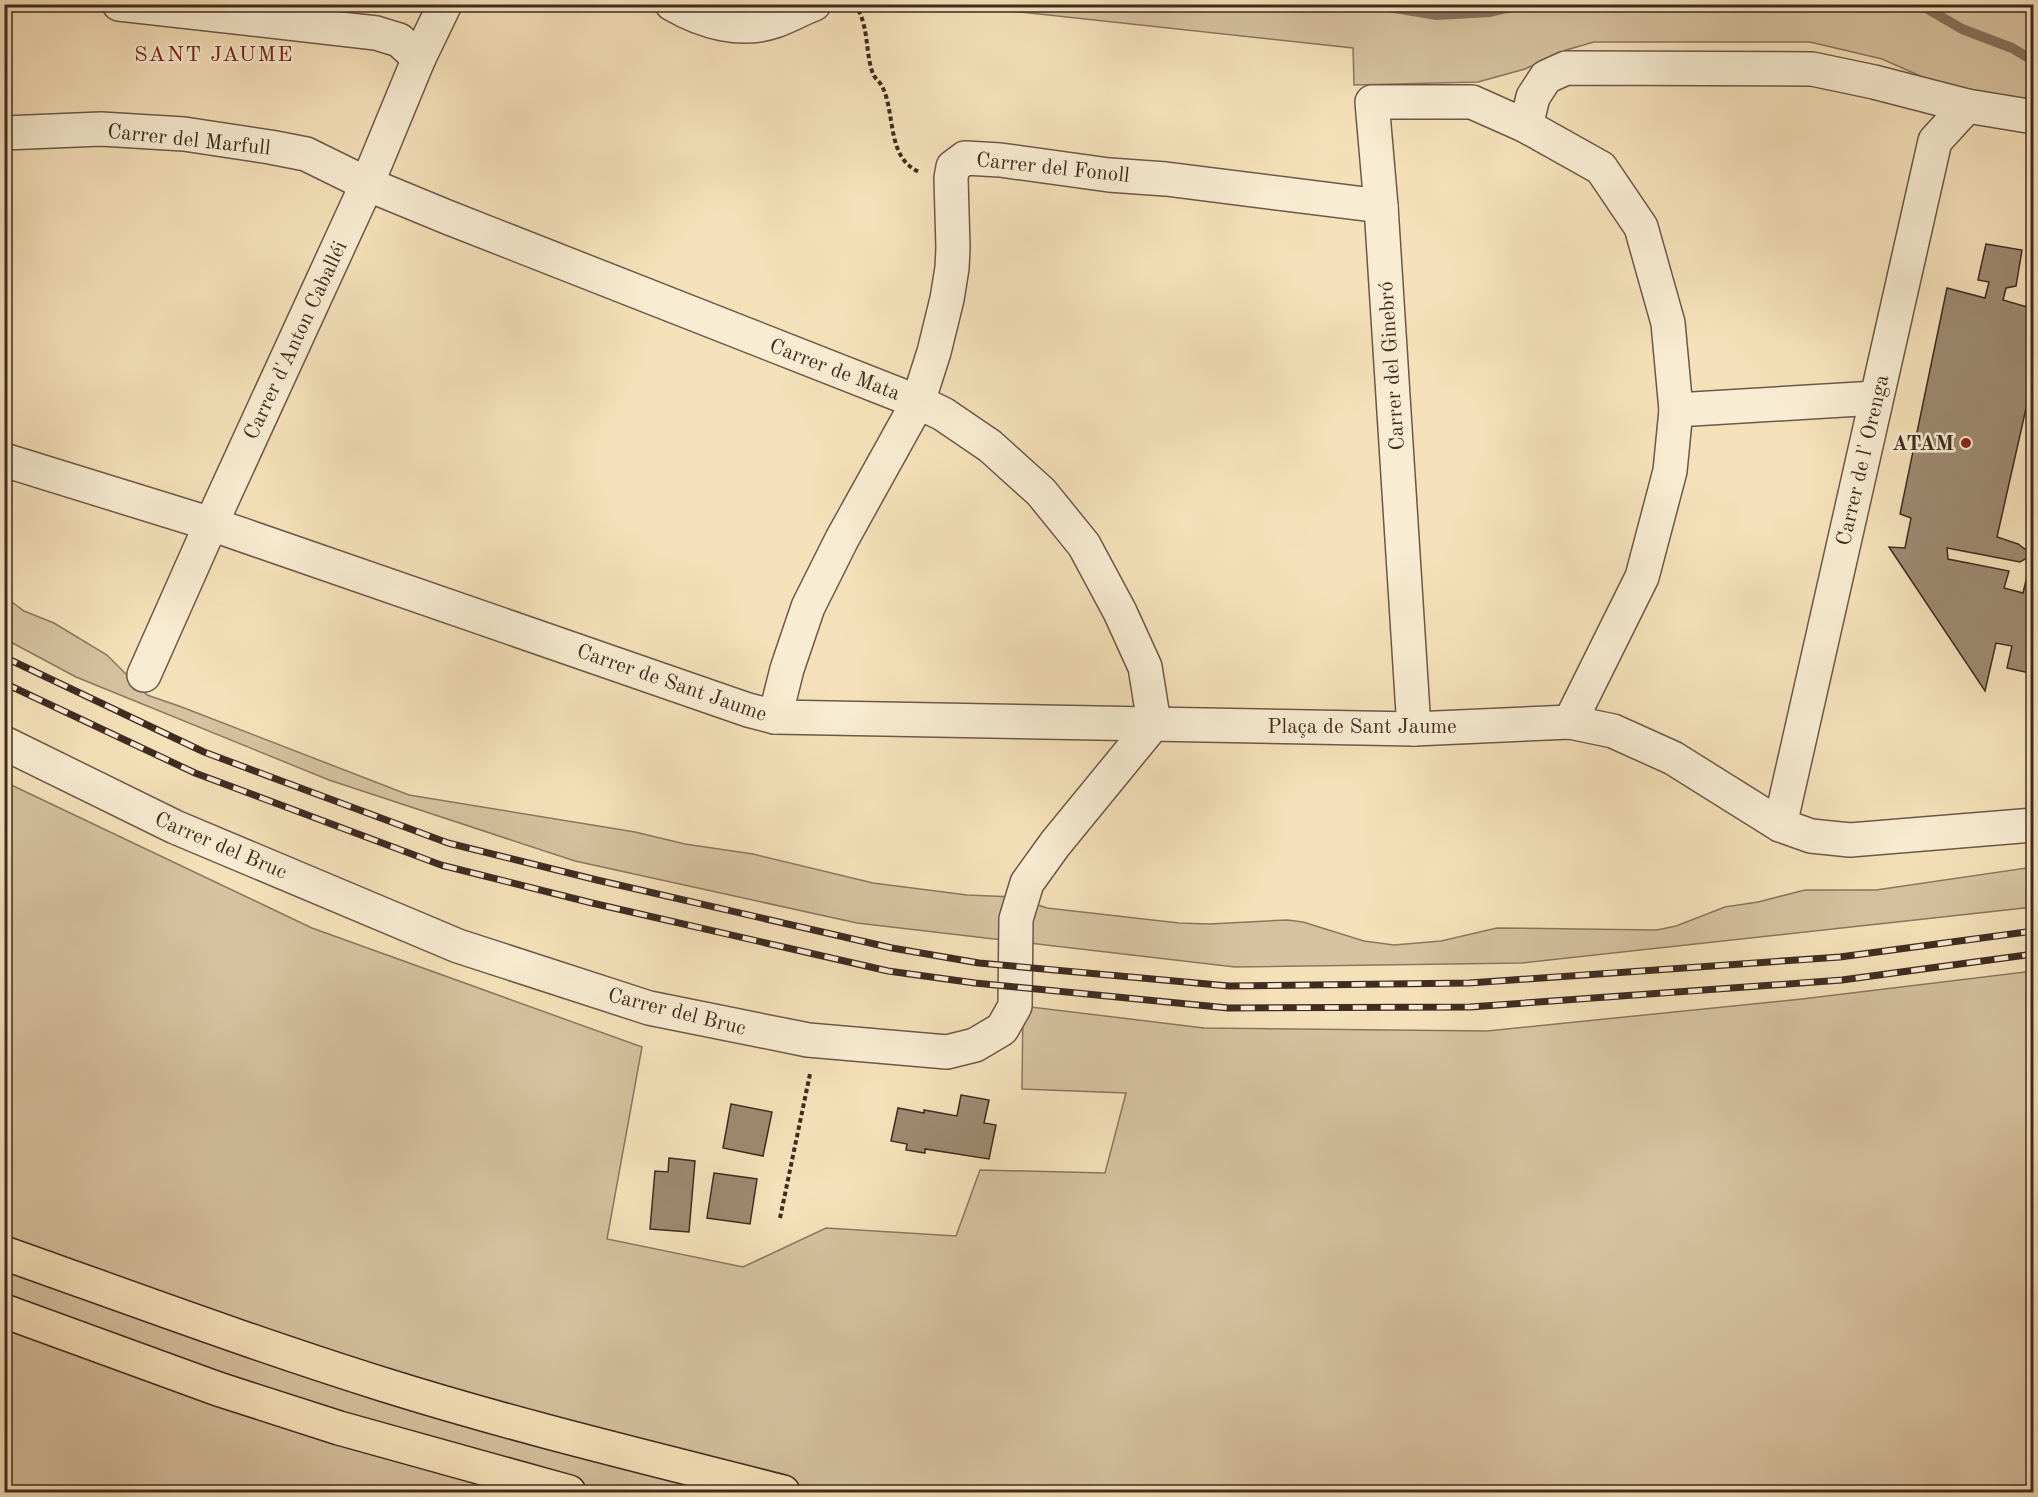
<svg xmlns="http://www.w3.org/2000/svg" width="2038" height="1497" viewBox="0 0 2038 1497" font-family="'Old Standard TT',serif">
	<rect width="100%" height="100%" fill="#f5e1b9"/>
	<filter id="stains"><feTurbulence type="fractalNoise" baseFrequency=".00333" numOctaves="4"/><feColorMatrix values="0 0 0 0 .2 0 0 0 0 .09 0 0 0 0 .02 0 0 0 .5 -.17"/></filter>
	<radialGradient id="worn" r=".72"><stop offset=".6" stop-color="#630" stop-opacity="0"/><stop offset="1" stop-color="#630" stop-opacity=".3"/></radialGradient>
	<g fill="#d6c29f" stroke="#8a7660" stroke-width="1.5">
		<path d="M956 5H2033V99L1952 90 1882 59 1810 42H1594L1566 50 1525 69 1478 82 1354 85 1353 48Z"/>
		<path d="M4 596 24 611 54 623 107 655 147 695 179 706 409 795 635 832 685 844 753 854 873 883 967 895 1015 897 1047 908 1179 923 1209 924 1287 920 1303 922 1364 941 1394 945 1441 941 1497 928 1657 930 1676 926 1725 907 1758 902 1805 890H1876L2033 867V907L1522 963 1235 967 857 923 575 861 329 780 76 677 5 639Z"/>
		<path d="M5 782 312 928 642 1047 607 1239 743 1267 826 1228 956 1236 980 1170 1105 1173 1126 1093 1022 1089 1023 1006 1204 1028 1487 1031 1802 999 2033 971V1492H5Z"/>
	</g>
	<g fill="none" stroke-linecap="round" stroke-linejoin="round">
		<g stroke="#87735e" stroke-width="10">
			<path d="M1250 4H1263"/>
			<path d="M1370 4 1437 15 1490 12 1524 4"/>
			<path d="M1902 4 1926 8 1962 29 2012 48 2034 61"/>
		</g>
	</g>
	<g fill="#9e8a71" stroke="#3f2b22" stroke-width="1.5">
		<path d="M1986 244 2022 250 2016 286 2006 288 2003 300 2034 309V373L1997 537 2018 544 2029 552 2027 558 2020 562 1947 548 1948 559 2009 571 2004 588 2023 593 2027 576 2034 577V674L2007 668 2012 646 1996 643 1985 691 1889 547 1905 548 1911 518 1900 514 1947 288 1985 298 1989 282 1978 280Z"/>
		<path d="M961 1095 989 1100 984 1123 996 1125 989 1159 925 1149V1153L906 1150 907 1144 891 1141 898 1108 924 1113V1110L957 1116Z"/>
		<path d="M731 1104 772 1112 763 1156 723 1148Z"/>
		<path d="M669 1158 695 1161 689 1232 650 1229 655 1171 668 1172Z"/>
		<path d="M714 1173 757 1179 750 1224 707 1218Z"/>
	</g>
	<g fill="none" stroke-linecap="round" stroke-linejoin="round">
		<defs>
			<g id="minor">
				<path d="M119 4 376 33 399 40 419 58"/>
				<path d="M672 4C703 22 741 33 775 21 789 16 801 9 814 4"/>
				<path d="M1526 126 1533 97 1546 77 1566 68 1812 69 1874 82 1967 106 2034 117"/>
				<path d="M4 133 101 129 184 134 270 147 306 154 367 184 447 217 918 402 943 414 990 446 1041 492 1084 545 1120 612 1145 667 1154 723"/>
				<path d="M1676 410 1876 398"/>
				<path d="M4 460 211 524 748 710 775 717 1414 729 1570 722 1613 731 1673 758 1780 825 1811 836 1850 840 2034 825"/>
				<path d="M144 675 211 524 367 184 419 58 445 4"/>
				<path d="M775 717 787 669 808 607 842 539 918 402 934 352 947 299 952 268 953 248 951 178 953 167 965 158 1000 160 1109 175 1166 179 1381 206"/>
				<path d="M1414 729 1381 206 1372 102H1472L1526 126 1601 168 1641 227 1668 323 1676 410 1670 471 1642 577 1570 722"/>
				<path d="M4 743 175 827 458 946 649 1008 808 1040 947 1052 975 1045 1002 1029 1015 1006 1016 919 1027 883 1055 844 1154 723"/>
				<path d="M1780 825 1935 141 1967 106"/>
			</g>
			<g id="highway">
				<path d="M4 1253C131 1298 257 1345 385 1385 516 1426 650 1458 783 1492"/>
				<path d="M4 1311 218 1389 339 1428 569 1492"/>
			</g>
		</defs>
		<use href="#minor" stroke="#6c5848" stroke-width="36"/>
		<use href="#highway" stroke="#3f2b22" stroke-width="36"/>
		<g stroke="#3f2b22" stroke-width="4" stroke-dasharray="4.5 3" stroke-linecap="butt">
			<path d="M854 4C869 22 865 50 872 71 873 77 879 81 882 86 896 114 886 157 919 172"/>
			<path d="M780 1218 810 1074"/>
		</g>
		<use href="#minor" stroke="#f8ecd2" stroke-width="33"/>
		<use href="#highway" stroke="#f5e1b9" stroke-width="33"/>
		<defs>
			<g id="rail">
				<path d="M4 657 204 752 448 843 597 880 892 948 979 963 1229 986 1469 983 1840 957 2034 931"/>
				<path d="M4 683 195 773 441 865 592 903 888 971 975 983 1228 1008 1470 1007 1842 980 2034 954"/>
			</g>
		</defs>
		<use href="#rail" stroke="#3f2b22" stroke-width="7"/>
		<use href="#rail" stroke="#f8ecd2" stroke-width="4.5" stroke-dasharray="14" stroke-linecap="butt"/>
	</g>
	<circle fill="#8f2418" stroke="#f8ecd2" stroke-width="2" cx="1966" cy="443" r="6"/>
	<g text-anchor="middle" stroke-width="5" stroke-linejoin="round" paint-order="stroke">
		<g font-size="21" fill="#3f2b22" stroke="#f8ecd2">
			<text transform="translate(189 139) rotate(6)" y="7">Carrer del Marfull</text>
			<text transform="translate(1053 167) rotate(6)" y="7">Carrer del Fonoll</text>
			<text transform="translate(295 340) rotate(-65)" y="7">Carrer d'Anton Caballéi</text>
			<text transform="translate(1391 366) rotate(-94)" y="7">Carrer del Ginebró</text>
			<text transform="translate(835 369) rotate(21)" y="7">Carrer de Mata</text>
			<text transform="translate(1862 460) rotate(-77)" y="7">Carrer de l' Orenga</text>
			<text transform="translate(672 682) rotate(19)" y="7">Carrer de Sant Jaume</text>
			<text x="1362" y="733">Plaça de Sant Jaume</text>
			<text transform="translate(221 845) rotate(23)" y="7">Carrer del Bruc</text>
			<text transform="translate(677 1011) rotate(14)" y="7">Carrer del Bruc</text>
		</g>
		<g font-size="21" font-weight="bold" fill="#3f2b22" stroke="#f8ecd2" text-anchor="end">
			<text x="1954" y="450">ATAM</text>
		</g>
		<g font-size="22" letter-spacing="1.5" fill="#7a1f14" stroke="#f8ecd2">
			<text x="214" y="61">SANT JAUME</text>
		</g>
	</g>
	<rect width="2038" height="1497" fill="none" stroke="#f5e1b9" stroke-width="24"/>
	<rect x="6" y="6" width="2026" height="1485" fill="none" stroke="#3f2b22" stroke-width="3"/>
	<rect x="12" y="12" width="2014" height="1473" fill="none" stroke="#3f2b22" stroke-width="1.5"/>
	<rect width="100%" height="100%" filter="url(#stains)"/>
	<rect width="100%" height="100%" fill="url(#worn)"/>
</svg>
